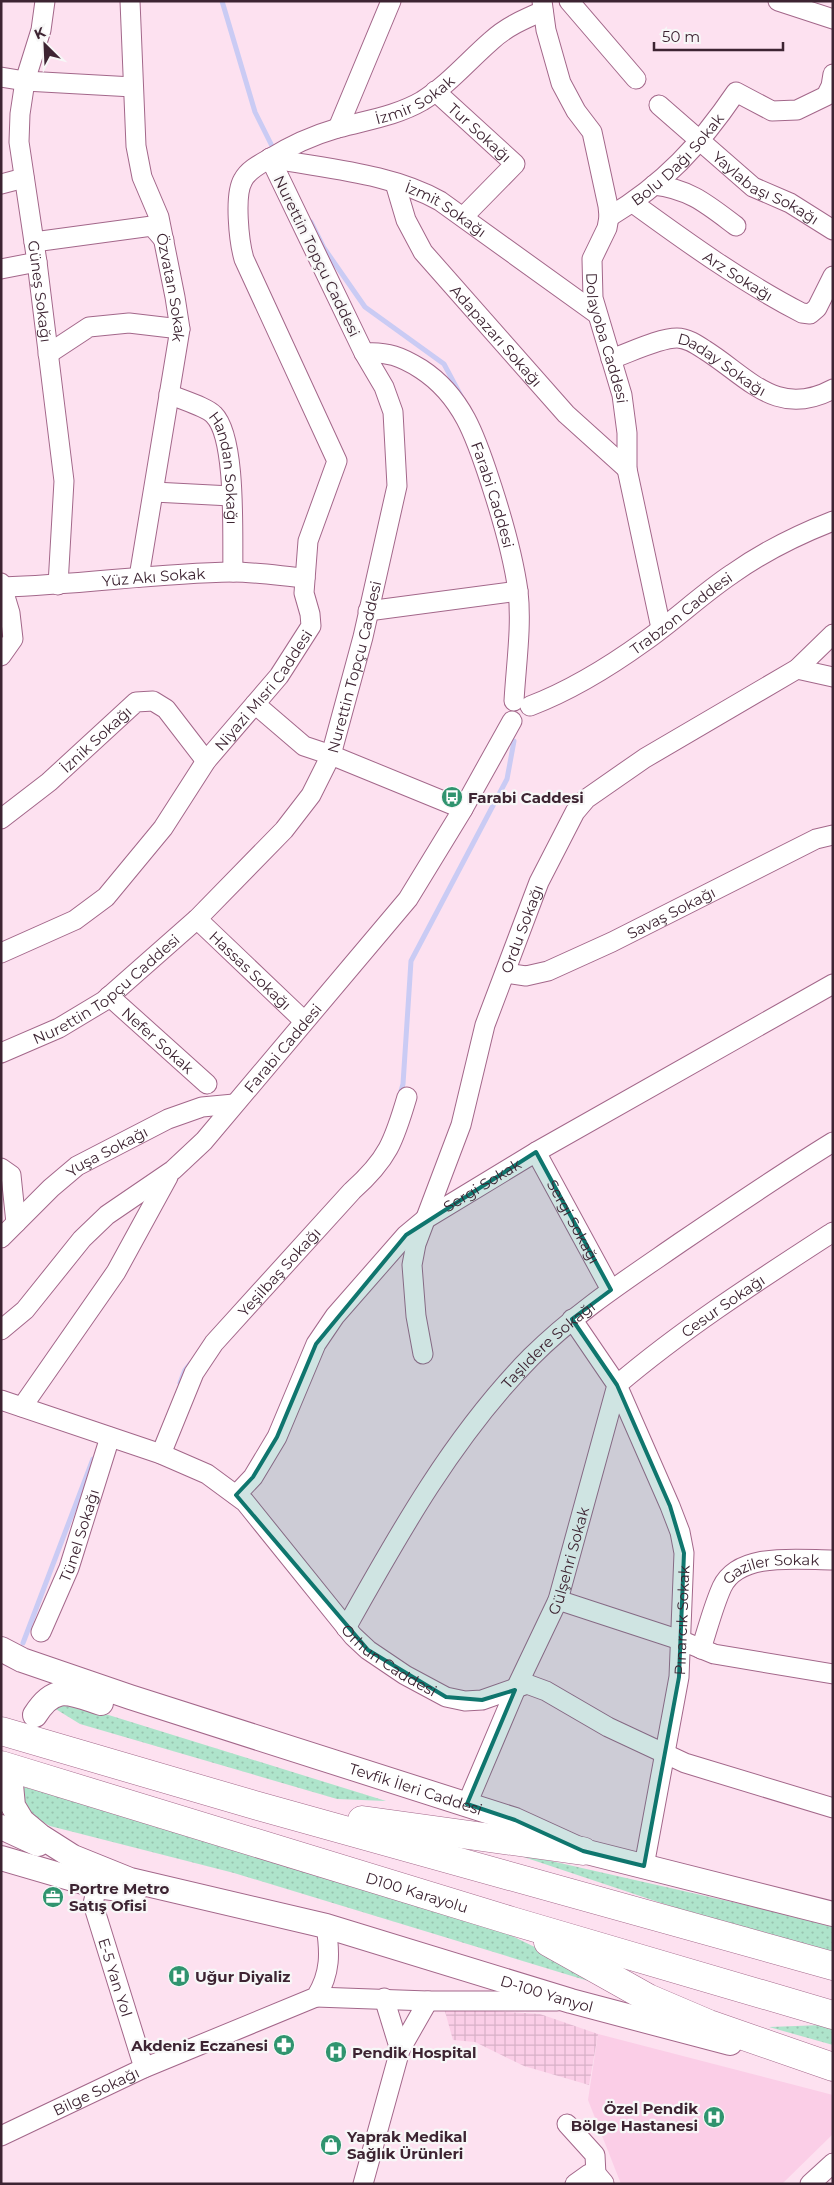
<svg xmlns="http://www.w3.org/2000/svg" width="834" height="2185" font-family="Montserrat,sans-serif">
<defs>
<pattern id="industrial-grid" width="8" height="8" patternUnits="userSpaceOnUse" patternTransform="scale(1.25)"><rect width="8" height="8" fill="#fbcee7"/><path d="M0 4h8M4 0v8" fill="none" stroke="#d8b1c7"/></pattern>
<pattern id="green-dots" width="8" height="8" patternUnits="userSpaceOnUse" patternTransform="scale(1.25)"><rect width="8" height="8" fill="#aee4cb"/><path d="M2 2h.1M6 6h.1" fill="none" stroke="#97c3af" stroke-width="1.8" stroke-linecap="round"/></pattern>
</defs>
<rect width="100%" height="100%" fill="#fde1f0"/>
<path fill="#fbcee7" d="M598,2034L833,2095V2134L782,2184H621L588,2100Z"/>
<path fill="url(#industrial-grid)" d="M444,2008L540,2014L598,2034L589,2085L524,2066L475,2042L453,2040Z"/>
<g fill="url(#green-dots)">
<path d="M57,1699L386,1801L337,1799L80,1724L54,1708Z"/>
<path d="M21,1786L326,1872L477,1919L631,1994L234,1873L50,1826L22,1811Z"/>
<path d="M503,1850L833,1925V1952L679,1909Z"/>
<path d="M822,2025L833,2028V2045L769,2027Z"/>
</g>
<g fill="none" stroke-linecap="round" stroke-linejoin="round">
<g stroke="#cacbf4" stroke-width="5">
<path d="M222,1L255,112L272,146"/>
<path d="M311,222L324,248L365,307L444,364L461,396"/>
<path d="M400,1095L403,1084L411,961L507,779L514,741"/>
<path d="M180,1383L185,1370L190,1364"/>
<path d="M23,1643L93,1459"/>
</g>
<g stroke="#a3678a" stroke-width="21">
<g id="minor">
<path id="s1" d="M45,1L41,30L25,81L20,114L19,142L37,262L64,481L58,585"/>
<path id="s2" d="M130,1L136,146L142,177L159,217L175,297L180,329L139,577"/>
<path id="s3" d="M542,1L546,30L561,83L576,111L592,132L608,206L609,217L607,228L592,259L593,298L622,395L627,433V469L661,628"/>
<path d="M569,1L636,79"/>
<path d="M778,1L833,19"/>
<path d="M1,77L25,81L133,87"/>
<path id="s4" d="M435,91L515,164L463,217"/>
<path id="s5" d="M659,105L753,187L790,203L833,230"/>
<path d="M338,128L391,1"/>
<path id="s6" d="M270,158C326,169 390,173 440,201L597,314"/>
<path id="s7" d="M395,183L406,220L423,252L566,414L627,469"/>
<path d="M1,184L24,178"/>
<path d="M654,185C690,189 708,205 736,226"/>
<path id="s8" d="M633,203C688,243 742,282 802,313L810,314L817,308L833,276"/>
<path id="s9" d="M609,217C664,184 700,145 736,92L772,111L797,110L826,96L831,86L833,74"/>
<path d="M34,242L152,226L164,240"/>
<path d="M1,269L37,262"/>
<path id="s10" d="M364,353C387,351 402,357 421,369C464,397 477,441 492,487C503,521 513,555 518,591C522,626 516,665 514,701"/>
<path d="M48,354L89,327L129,323L180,329"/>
<path id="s11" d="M611,359C629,353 659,338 677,338C687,338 696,344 705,350C748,377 777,419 833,389"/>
<path id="s12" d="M169,394C179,399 207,407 214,415C237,438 232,538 233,572"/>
<path d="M154,492L231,496"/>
<path d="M1,583L10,613L13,639L1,656"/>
<path id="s13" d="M3,587C80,585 156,573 232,572C256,572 281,576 305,578"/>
<path d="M368,611L518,591"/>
<path d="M797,669L833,677"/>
<path d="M255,704L304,746L331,755L463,809"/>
<path id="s14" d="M530,706C572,690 609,667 645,641C675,620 702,594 732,574C763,552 797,535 833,521"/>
<path id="s15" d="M1,819L49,782L136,702L153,701L166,709L206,761"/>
<path id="s16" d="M197,919L304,1021"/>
<path id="s17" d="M1,953L75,920L106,897L163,828L206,761L279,676L311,626L310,614L304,593L308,541L337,461L244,259C239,242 234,195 243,180C248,170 260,164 269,159C291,145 314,135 338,128C367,120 396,116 422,101C448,85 468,61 491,41C506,27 524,19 543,11"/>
<path id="s18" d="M505,973L526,976L548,971L612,942L816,839L833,835"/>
<path id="s19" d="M109,996L207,1084"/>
<path id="s20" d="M1,1053L59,1028L104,1001L197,919L284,830L311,795L331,755L363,637L397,486L393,412L384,387L364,353L270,158"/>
<path id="s21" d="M536,1152L611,1290"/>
<path d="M1,1168L11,1175L16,1223"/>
<path id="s22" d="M1,1238L51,1188L77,1166L168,1119L202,1107L234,1104"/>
<path id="s23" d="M1,1330L25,1310L82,1239L107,1215L173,1170L204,1141L408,899L463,809L512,721"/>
<path id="s24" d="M423,1354L416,1316L412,1265L416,1244L461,1125L485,1025L539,882L575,812L586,799L645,758L797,669L833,634"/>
<path id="s25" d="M1,1400L161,1454L207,1474L245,1502L353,1636L368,1650L405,1675L446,1697L465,1701L482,1700L527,1684L546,1691L608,1727L685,1763L833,1808"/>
<path d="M22,1407L116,1272L168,1177"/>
<path id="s26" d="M161,1454L194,1373L214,1343L352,1191C388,1159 394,1141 407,1097"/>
<path id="s27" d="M236,1495L253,1477L277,1437L316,1344L335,1316L406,1235L424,1220L536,1152L833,984"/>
<path d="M558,1600L680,1640L714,1654L833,1674"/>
<path id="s28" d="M346,1628C399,1533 454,1435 531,1357C576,1312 629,1278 681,1242C731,1208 781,1174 833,1142"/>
<path id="s29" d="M41,1632L69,1568L110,1437"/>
<path id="s30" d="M701,1649C708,1628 713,1607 722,1587C739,1551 800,1560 833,1560"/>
<path id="s31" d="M467,1804L517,1686L558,1600L617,1385L572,1319"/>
<path id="s32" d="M644,1866L679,1677L684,1553L680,1532L670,1506L617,1385C684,1328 759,1280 833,1232"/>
<path id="s33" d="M97,1886L93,1904L144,2068"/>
<path d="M316,1997L428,2001H557"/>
<path d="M384,1998L400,2050"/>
<path d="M567,2124L595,2155L596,2175"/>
<path id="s34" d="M1,2136L144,2068L316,1997C331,1973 330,1952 326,1926"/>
<path d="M363,2184L400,2050L428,2001"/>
<path d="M575,2184L589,2174L598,2176L604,2183"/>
<path d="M810,2184L833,2163"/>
</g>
</g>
<g stroke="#a3678a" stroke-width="26">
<g id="major">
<path id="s35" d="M1,1649L22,1660L130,1697L515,1820L583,1851L833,1914"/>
<path d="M35,1715C55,1683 70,1693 101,1703"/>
<path id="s36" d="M11,1785L13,1806L22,1821L40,1836L73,1857L130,1880L326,1926L571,2001L730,2043"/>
<path d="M1,1827L38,1844"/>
<path d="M1,1858L97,1886L135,1891"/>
</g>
</g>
<g stroke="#a3678a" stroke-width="29">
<g id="highway">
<path d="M1,1731L258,1806L833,1966"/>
<path id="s37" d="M1,1765L512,1921L833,2015"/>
<path d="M362,1820L583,1851"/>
<path d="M548,1942L648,1998L709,2024L833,2067"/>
</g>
</g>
<use href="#minor" stroke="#fff" stroke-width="19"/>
<use href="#major" stroke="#fff" stroke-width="24"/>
<use href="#highway" stroke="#fff" stroke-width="28"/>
</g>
<path fill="#0f766e" fill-opacity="0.2" stroke="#0f766e" stroke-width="4" stroke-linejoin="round" d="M536,1152L611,1290L572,1319L617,1385L670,1506L684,1553L679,1677L644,1866L583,1851L515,1820L467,1804L515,1690L482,1700L446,1697L368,1650L236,1495L253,1477L277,1437L316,1344L406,1235Z"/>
<defs>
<g id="bus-disc" transform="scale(1.125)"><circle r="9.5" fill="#30946f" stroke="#f7f7f7"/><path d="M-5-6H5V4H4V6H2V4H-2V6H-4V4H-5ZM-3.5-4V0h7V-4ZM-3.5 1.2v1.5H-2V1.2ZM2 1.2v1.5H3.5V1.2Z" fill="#fff"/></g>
<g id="office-disc" transform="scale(1.125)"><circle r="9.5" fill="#30946f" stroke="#f7f7f7"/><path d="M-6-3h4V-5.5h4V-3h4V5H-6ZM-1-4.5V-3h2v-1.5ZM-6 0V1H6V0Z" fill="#fff"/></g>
<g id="hospital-disc" transform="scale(1.125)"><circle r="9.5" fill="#30946f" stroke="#f7f7f7"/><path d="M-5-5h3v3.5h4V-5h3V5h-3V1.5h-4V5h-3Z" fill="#fff"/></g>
<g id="pharmacy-disc" transform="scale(1.125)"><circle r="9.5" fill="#30946f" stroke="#f7f7f7"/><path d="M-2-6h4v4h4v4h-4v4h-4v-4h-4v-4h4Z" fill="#fff"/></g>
<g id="shop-disc" transform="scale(1.125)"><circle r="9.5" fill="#30946f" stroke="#f7f7f7"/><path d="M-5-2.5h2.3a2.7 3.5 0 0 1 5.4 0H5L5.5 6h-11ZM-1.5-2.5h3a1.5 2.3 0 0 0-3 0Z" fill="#fff"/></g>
</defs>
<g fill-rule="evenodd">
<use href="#bus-disc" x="452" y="797"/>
<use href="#office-disc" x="53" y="1897"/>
<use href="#hospital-disc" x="179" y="1976"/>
<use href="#pharmacy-disc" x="284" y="2045"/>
<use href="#hospital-disc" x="336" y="2052"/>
<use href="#hospital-disc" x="714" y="2117"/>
<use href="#shop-disc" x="331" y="2145"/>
</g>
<g text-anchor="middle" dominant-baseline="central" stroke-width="4.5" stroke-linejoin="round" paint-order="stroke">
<g font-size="15" fill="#3d2432" stroke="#f7f7f7">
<text stroke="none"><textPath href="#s17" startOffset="1126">İzmir Sokak</textPath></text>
<text stroke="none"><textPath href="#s4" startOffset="61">Tur Sokağı</textPath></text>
<text stroke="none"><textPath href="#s9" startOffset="90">Bolu Dağı Sokak</textPath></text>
<text stroke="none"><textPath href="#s5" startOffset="136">Yaylabaşı Sokağı</textPath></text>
<text stroke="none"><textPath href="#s6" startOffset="185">İzmit Sokağı</textPath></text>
<text transform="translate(317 256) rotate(64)">Nurettin Topçu Caddesi</text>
<text stroke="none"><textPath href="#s8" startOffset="128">Arz Sokağı</textPath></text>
<text stroke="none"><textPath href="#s2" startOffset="292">Özvatan Sokak</textPath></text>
<text stroke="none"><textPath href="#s1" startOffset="295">Güneş Sokağı</textPath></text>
<text stroke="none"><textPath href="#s7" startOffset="186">Adapazarı Sokağı</textPath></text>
<text stroke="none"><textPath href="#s3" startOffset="356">Dolayoba Caddesi</textPath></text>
<text stroke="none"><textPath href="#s11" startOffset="122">Daday Sokağı</textPath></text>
<text stroke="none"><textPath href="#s12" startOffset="105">Handan Sokağı</textPath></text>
<text stroke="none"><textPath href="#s10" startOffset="209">Farabi Caddesi</textPath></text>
<text stroke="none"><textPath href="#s13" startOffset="151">Yüz Akı Sokak</textPath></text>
<text stroke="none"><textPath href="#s14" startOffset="178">Trabzon Caddesi</textPath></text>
<text stroke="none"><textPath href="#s20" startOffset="544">Nurettin Topçu Caddesi</textPath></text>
<text stroke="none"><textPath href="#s17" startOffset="380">Niyazi Mısri Caddesi</textPath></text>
<text stroke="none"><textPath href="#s15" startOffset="124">İznik Sokağı</textPath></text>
<text stroke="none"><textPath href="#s18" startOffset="180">Savaş Sokağı</textPath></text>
<text stroke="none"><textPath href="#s24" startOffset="444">Ordu Sokağı</textPath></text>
<text stroke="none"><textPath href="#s16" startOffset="74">Hassas Sokağı</textPath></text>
<text stroke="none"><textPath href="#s20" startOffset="124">Nurettin Topçu Caddesi</textPath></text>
<text stroke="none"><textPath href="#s19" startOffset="66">Nefer Sokak</textPath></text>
<text stroke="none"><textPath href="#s23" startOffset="401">Farabi Caddesi</textPath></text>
<text stroke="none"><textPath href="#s22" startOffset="138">Yuşa Sokağı</textPath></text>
<text stroke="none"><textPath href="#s27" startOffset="405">Sergi Sokak</textPath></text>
<text stroke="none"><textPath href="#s21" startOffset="79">Sergi Sokağı</textPath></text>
<text stroke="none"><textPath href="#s26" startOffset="220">Yeşilbaş Sokağı</textPath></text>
<text stroke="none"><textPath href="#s32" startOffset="630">Cesur Sokağı</textPath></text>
<text stroke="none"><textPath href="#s28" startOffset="350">Taşlıdere Sokağı</textPath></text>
<text stroke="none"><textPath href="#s29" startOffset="104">Tünel Sokağı</textPath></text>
<text stroke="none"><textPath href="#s31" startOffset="264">Gülşehri Sokak</textPath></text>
<text stroke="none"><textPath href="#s30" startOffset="122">Gaziler Sokak</textPath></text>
<text stroke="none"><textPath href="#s32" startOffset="249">Pınarcık Sokak</textPath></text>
<text stroke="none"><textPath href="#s25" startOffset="482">Orhun Caddesi</textPath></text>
<text stroke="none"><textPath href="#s35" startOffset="438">Tevfik İleri Caddesi</textPath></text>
<text stroke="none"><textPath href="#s37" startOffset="435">D100 Karayolu</textPath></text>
<text stroke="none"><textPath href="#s33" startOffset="95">E-5 Yan Yol</textPath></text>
<text stroke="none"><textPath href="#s36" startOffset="595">D-100 Yanyol</textPath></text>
<text stroke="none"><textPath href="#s34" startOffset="105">Bilge Sokağı</textPath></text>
</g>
<g font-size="15" font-weight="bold" fill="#3d2432" stroke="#f7f7f7" text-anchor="start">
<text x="468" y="797">Farabi̇ Caddesi̇</text>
<text x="69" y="1888">Portre Metro<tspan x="69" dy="17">Satış Ofisi</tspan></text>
<text x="195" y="1976">Uğur Diyaliz</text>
<text x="268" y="2045" text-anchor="end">Akdeniz Eczanesi</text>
<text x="352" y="2052">Pendik Hospital</text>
<text x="698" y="2108" text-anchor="end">Özel Pendik<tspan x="698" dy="17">Bölge Hastanesi</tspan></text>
<text x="347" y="2136">Yaprak Medikal<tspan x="347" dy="17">Sağlık Ürünleri</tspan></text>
</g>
</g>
<rect width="834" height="2185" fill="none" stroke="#3d2432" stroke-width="5"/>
<g transform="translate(45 45) rotate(336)" stroke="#f7f7f7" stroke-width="4" paint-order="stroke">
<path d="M0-4L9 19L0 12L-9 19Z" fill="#3d2432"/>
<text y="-8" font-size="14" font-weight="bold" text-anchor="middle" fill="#3d2432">K</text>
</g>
<path d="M654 42v8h129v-8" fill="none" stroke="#3d2432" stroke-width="2.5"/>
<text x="662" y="42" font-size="15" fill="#3d2432" stroke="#f7f7f7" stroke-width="4" paint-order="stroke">50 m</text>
</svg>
